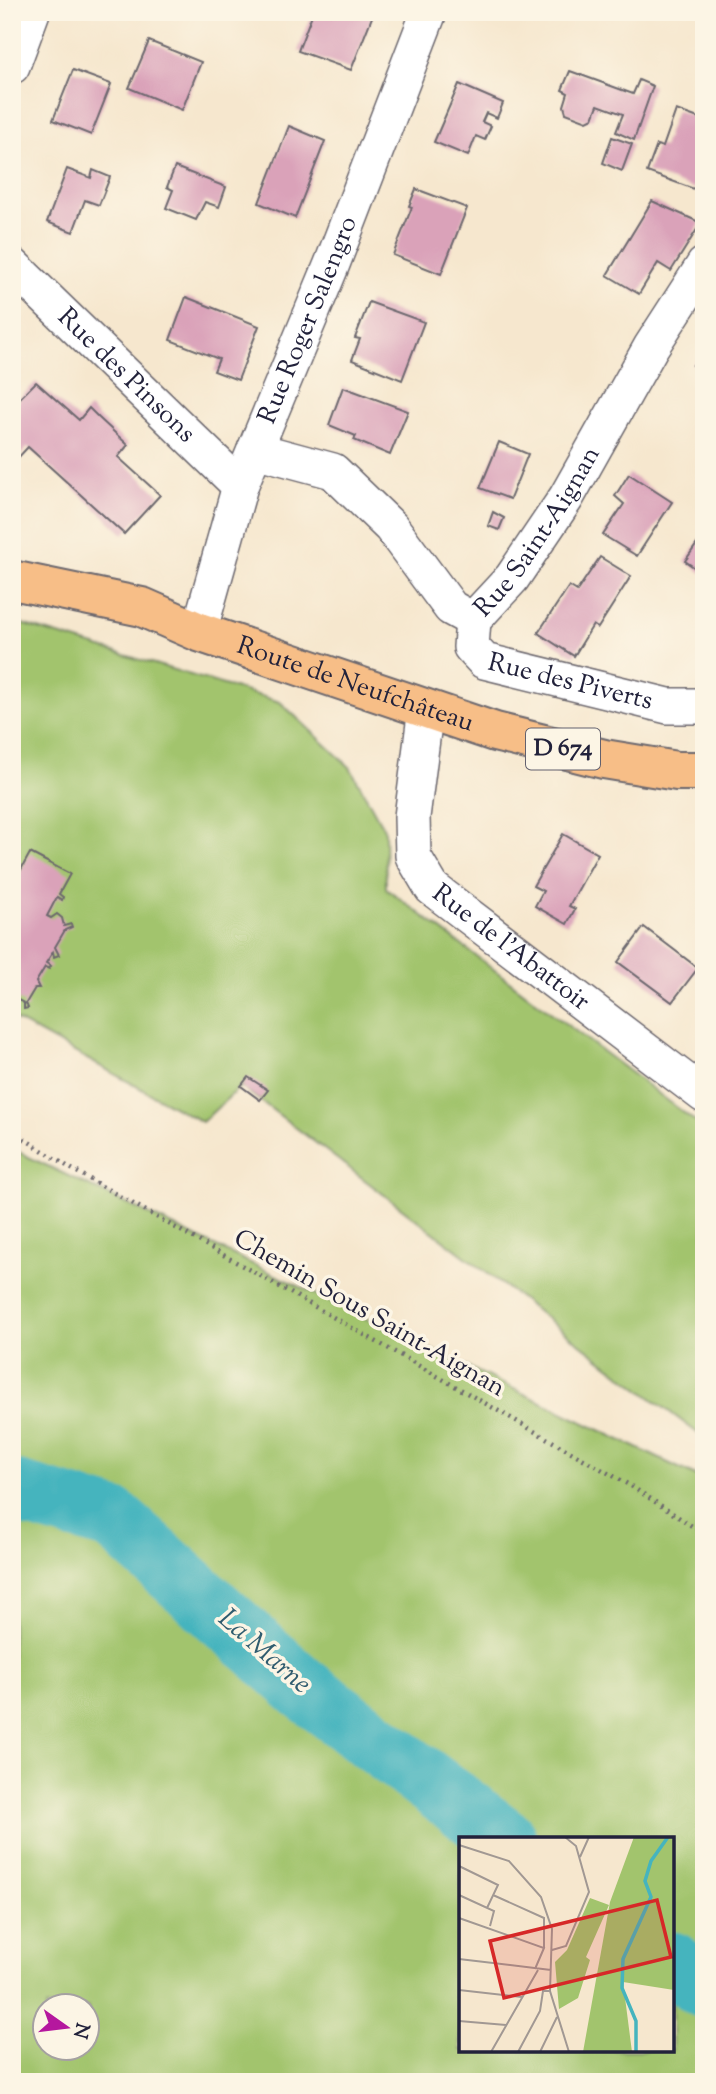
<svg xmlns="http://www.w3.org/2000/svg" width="716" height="2094" font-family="'Sorts Mill Goudy',serif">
<rect width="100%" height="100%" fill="#fcf5e5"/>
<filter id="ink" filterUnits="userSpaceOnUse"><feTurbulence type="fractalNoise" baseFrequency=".0143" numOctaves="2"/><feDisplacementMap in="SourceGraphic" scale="14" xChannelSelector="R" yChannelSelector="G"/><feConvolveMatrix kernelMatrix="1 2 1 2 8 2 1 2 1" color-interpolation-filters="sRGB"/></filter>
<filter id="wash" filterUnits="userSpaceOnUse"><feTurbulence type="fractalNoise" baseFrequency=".00686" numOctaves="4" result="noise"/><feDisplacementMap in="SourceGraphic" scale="28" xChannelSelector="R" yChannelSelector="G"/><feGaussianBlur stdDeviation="1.57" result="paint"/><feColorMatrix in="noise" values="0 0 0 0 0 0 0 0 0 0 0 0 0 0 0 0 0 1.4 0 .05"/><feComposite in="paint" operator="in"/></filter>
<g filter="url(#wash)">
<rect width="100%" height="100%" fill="#f6e7ce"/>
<g fill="#a2c46d" stroke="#627354" stroke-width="2" fill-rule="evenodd">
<path d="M12,621L280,702L350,767L385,831L386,888L704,1128V1438L241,1086L202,1122L12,1018Z"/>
<path d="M12,1149L704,1480V2082H12ZM461,1839H672V2050H461ZM46,2007H88V2048H46Z"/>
</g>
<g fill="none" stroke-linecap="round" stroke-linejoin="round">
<g stroke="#45b4be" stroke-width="63">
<path d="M12,1491L114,1520L303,1688L505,1839"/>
<path d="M672,1963L704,1987"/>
</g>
</g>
<g id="blocks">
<g fill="#daa2b9">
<path d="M313,12H325L330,14L331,12H374L351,70L298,51Z"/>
<path d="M149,41L201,62L182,110L129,88Z"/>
<path d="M73,70L111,84L91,135L53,120Z"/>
<path d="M570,71L633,94L639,80L653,86L634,140L616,132L623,114L598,105L593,118L587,121L566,113L564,106L568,93L562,90Z"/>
<path d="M459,84L503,103L497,118L486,113L482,122L491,126L485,140L476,136L468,156L434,142Z"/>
<path d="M676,110L704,120V163L694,189L647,172L657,145L663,147Z"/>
<path d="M289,126L325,141L295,218L259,203Z"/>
<path d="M612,137L632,144L622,171L603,163Z"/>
<path d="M175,167L226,187L219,207L205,202L196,220L166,208L173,190L167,187Z"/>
<path d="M67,169L91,178L93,170L110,177L99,205L85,200L73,232L47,222Z"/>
<path d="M416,189L467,208L441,274L393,255L412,207L409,206Z"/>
<path d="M652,201L701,223L671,271L658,263L639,294L607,275Z"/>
<path d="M186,297L259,326L238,380L214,371L219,359L170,340Z"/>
<path d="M369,302L424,322L402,380L352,360L360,339L355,338Z"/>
<path d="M701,354L704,356V372L693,365Z"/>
<path d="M36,382L79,420L89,408L99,418L128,445L118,457L160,495L124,534L28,447L16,460L12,457V406Z"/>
<path d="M343,387L408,411L390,455L354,440L356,436L329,425Z"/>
<path d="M499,442L528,454L510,499L480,488Z"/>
<path d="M629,474L672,502L637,556L603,535L624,504L615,496Z"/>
<path d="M493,512L504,518L499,530L488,526Z"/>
<path d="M704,534V574L685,561Z"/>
<path d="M600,557L631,576L598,628L593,625L574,656L538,633L569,586L577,591Z"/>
<path d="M563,834L598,854L569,906L575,909L567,924L535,906L543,891L533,886Z"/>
<path d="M30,853L70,874L59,894L63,897L62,900L57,897L47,916L51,918L57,914L62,918L64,926L71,924L72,927L65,930L55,947L59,955L54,957L53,952L46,963L51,966L49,969L45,967L36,982L39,988H35L26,1003L28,1008L24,1009V1003L12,997V887L17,878L12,875L14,873L18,875Z"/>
<path d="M644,927L698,968L672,1002L618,962Z"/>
<path d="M248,1077L268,1090L260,1100L241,1086Z"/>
</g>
</g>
</g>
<g filter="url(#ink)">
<use href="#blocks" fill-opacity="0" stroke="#6c676e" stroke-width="2"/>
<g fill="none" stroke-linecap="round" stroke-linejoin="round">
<g stroke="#6c676e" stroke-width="38">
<g id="minor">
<path d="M12,66L32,12"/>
<path id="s1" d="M12,265L240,486"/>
<path id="s2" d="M255,450L333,471L391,527L451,608L473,620L512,578L566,498L651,347L704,265"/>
<path id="s3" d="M473,620L471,647L484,661L668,706H704"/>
<path id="s4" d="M199,632L240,486L332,264L429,12"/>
<path id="s5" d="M426,708L412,817L413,856L432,888L704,1095"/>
</g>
</g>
<g stroke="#6c676e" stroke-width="42">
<g id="major">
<path id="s6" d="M12,580L142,607L199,632L495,732L604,759L677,771H704"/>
</g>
</g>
<path stroke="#6c676e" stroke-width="4.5" stroke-dasharray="2 5" stroke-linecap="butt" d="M12,1131L70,1168L631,1486L704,1534"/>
<use href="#minor" stroke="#fff" stroke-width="35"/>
<use href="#major" stroke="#f7be87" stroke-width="38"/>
</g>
</g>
<g text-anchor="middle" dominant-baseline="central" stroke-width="7" stroke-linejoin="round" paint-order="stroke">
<rect fill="#fcf5e5" stroke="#63616e" stroke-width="2" x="526" y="728.5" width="74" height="41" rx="5"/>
<g font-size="24" font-weight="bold" fill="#22223b">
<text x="563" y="749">D 674</text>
</g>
<g font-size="26" fill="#22223b" stroke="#fcf5e5">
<text stroke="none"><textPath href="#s4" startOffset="331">Rue Roger Salengro</textPath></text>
<text stroke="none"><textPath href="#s1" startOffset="159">Rue des Pinsons</textPath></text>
<text stroke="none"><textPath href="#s2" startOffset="397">Rue Saint-Aignan</textPath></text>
<text stroke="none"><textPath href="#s3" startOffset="135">Rue des Piverts</textPath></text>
<text stroke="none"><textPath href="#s6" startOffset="360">Route de Neufchâteau</textPath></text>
<text stroke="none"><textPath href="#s5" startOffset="285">Rue de l'Abattoir</textPath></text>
<text transform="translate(369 1314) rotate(30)">Chemin Sous Saint-Aignan</text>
</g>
<g font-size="28" font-style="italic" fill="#305c6f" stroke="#fcf5e5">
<text transform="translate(264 1652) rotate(41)">La Marne</text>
</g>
</g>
<g transform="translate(459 1837)">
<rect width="215" height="215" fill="#f6e7ce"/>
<path d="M175,0H215V153L164,145L173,215H124L151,65ZM131,61L150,68L127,120L131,123L119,161L100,172L96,125L108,113Z" fill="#a2c46d"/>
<path fill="none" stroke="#45b4be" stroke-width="3.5" d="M177,215V184L163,151L164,122L192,60L186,44L192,24L209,0"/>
<path fill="none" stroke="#a19893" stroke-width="2" d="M0,8L50,24L82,60L93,92L91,154L110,215M121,20L130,0M0,29L39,48L28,71M0,58L35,74L31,89M34,58L85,81V111M0,81L85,111L76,132M93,113L107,109L130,55L117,9L106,0M0,122L92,133M0,153L63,160M0,184L47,188M32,215L79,133M59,215L81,174L84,154H91M81,215L98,180"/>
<path fill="#d62828" fill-opacity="0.15" stroke="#d62828" stroke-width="3.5" d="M198,63L212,120L45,161L31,104Z"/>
<rect width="215" height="215" fill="none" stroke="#22223b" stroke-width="3.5"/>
</g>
<rect width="716" height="2094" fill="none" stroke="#fcf5e5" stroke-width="42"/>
<g transform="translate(66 2027) rotate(104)"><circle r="33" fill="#fcf5e5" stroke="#a5a1a1" stroke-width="2"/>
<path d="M0-5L12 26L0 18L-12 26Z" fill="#b5179e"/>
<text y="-10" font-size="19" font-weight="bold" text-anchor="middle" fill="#22223b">N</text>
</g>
</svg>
